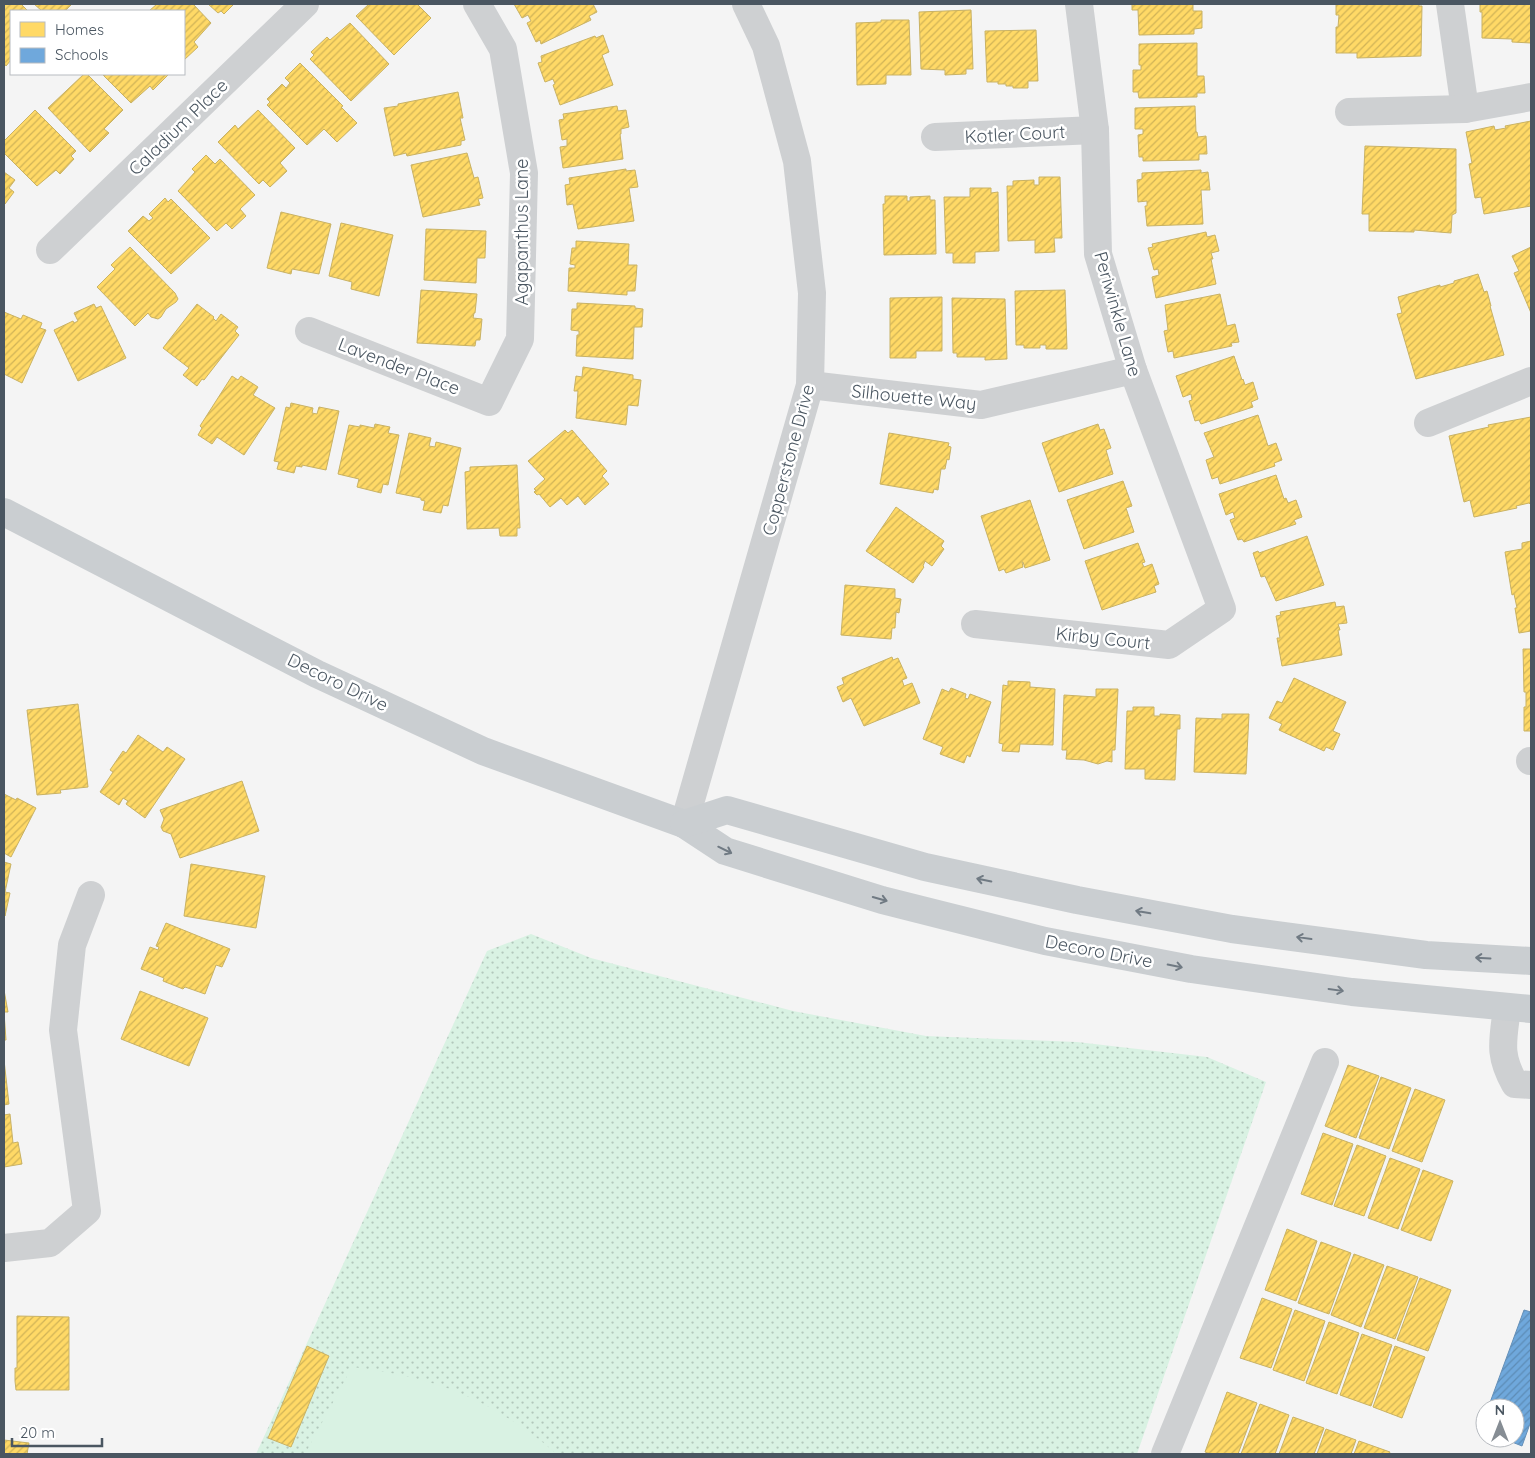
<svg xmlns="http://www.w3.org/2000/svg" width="1535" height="1458" font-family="Quicksand,sans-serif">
<defs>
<pattern id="grass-dots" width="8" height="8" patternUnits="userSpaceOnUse" patternTransform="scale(1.25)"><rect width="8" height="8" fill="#d9f2e3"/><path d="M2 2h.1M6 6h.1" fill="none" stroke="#b2c7bb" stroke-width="1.8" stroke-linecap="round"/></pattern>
<pattern id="homes-hatch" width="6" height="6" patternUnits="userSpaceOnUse" patternTransform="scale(1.25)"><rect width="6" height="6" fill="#ffd966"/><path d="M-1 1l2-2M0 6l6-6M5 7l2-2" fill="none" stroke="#d0b357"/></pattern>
<pattern id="schools-hatch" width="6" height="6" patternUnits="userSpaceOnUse" patternTransform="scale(1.25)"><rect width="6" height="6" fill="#6fa8dc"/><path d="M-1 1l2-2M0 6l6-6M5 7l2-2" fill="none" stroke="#5d8cb6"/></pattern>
</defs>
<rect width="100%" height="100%" fill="#f4f4f4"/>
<path fill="url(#grass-dots)" d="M531,934L591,958L793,1011L926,1036L1077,1042L1207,1057L1266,1082L1137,1454H256L487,951Z"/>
<path fill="#d9f2e3" d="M352,1367C414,1375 461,1387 514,1422C528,1431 544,1442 556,1454H305Z"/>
<g fill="url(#homes-hatch)" stroke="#c9b264">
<path d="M4,4H21L28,11H11V60L6,66L4,63Z"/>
<path d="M34,4H72L65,11H42Z"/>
<path d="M157,4H193L211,23L194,42L198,47L184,60V11H149Z"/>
<path d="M208,4H234L224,14L221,11L218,13Z"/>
<path d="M369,4H417L431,18L394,55L356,16Z"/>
<path d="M514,4H593L597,12L589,16L591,20L541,44L540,40L536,42L527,23L531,21L528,15L522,18Z"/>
<path d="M1132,4H1191L1193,5V11H1202V28L1194,29V34L1139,35L1138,10H1132Z"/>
<path d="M1336,4H1419V6H1422L1421,56L1357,58V53H1336V27H1338L1339,15H1336Z"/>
<path d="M1480,4H1531V43L1512,42V39L1482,38V12H1480Z"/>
<path d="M971,10L973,69H966V74L945,75V70L921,69L919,12Z"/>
<path d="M881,20H909L911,75H886V84L857,85L856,23L881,22Z"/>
<path d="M350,23L389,64L351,101L310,59L314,55L311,52L327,37L330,40Z"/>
<path d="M1036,30L1038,81H1028V88H1013V86H1006V84H998V82H987L985,31Z"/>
<path d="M603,35L609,52L602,55L613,85L560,105L553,85L555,84L553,79L545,82L538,63L542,62L541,56L595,36L596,38Z"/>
<path d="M1197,43V76H1204L1205,93H1197V97L1139,98L1138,92H1133V70H1141V65H1139V44Z"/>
<path d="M300,63L343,106L341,107L357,123L337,142L324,129L307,145L267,105L270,102L267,99L282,84L286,88L290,83L285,78Z"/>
<path d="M84,74H87L123,110L104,129L109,133L90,152L48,108Z"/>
<path d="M102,74H167L168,75L153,90L150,86L131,103Z"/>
<path d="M458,92L463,118H460L465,140L461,141V145L407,156L406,153L394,156L384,108L398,106V104Z"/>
<path d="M617,106L618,111L626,110L629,127L621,129V134H620L623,159L563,168L560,147L567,146V139L562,140L559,120L564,119L563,114Z"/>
<path d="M1195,106L1196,132H1197L1198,137L1206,136L1207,154H1199V160L1143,161V157H1139L1138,135L1143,134V129H1135V108Z"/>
<path d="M35,110L76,151L71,156L74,159L60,174L56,170L37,186L4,153V141Z"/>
<path d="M258,110L295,148L280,163L287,171L270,187L263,180L259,184L218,142L235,125L238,129Z"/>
<path d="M1531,121V206L1484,214L1481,197L1475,198L1469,164L1472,163L1466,132L1494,126L1495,130L1506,128L1505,126Z"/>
<path d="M1365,146L1456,149V213L1452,215L1451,233L1414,230V232L1369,231V214H1362Z"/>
<path d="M467,153L474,178L478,177L483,198L478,199L480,205L423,217L411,165Z"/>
<path d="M206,155L215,164L220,159L255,195L240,209L246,216L232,229L226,223L217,231L178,191L195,172L192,169Z"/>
<path d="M626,169V171L635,170L638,187L629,188L634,221L578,229L573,204L567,205L565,185L570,184L569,178Z"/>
<path d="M1201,170V173L1208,172L1210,190H1201L1203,224L1147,226L1145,206H1147V201L1138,202L1137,180L1142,179V173Z"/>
<path d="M4,172L15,180L9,188L14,192L5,204L4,203Z"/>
<path d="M1039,177H1060L1062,238H1054L1055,252L1035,253V240L1008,241L1007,186H1013V181L1034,180V185H1039Z"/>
<path d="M970,188H991V193L998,192L999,251L975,252V263H953V253H946L944,197H970Z"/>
<path d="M885,196H907V201H910V197L930,196V200H935L936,254L884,255L883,204H885Z"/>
<path d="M165,198L168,202L171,199L210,238L171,274L128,231L143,216L149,221L153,218L149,214Z"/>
<path d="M281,212L331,224L319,274L292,269L291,274L267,268Z"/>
<path d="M341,223L393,235L379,296L351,289L352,282L329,276Z"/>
<path d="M426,229L486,231L485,258H477L476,283L424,280Z"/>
<path d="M1206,232L1207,237L1215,235L1219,251L1211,253L1213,259H1211L1216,284L1156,298L1152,277L1159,275L1158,269L1154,270L1148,248L1153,247L1152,244Z"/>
<path d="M576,241L629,244L628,265H637L635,291H627V295L568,291L569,268H575V265L570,264L572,248H576Z"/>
<path d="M130,247L175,293L178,299L176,302L166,309L161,317L158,319L151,317L148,313L135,326L97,287L115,269L111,265Z"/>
<path d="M1531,247V313L1514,273L1519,271L1512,256Z"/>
<path d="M1478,274L1484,292L1487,291L1491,306H1490L1504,355L1416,379L1397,314L1402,313L1398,297L1440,285V287L1454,283V281Z"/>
<path d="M421,290L477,294L475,313H474L473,318L482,319L480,340H476L475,346L417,343Z"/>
<path d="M1065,290L1067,349H1046V345H1040V348H1024V345H1016L1015,291Z"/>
<path d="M1220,294L1227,326L1235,324L1239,342L1231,343L1232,346L1174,358L1173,351L1168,352L1164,331L1168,330L1165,305Z"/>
<path d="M942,297V351H916V358H890V298Z"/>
<path d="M952,298L1005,299L1007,359L985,360V357H957V353H953Z"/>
<path d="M577,303L635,306V308L643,309L642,327H634L633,359L576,356L577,335H579V331L571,330L572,309H577Z"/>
<path d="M94,304L96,308L101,306L126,358L78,381L54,330L73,321L74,323L78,321L74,313Z"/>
<path d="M197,304L214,317L213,318L216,321L221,314L238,327L235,331L239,335L204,380L202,379L197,386L183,375L189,368L163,348Z"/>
<path d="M4,312L21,319L23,315L42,323L40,328L46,330L22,383L4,374Z"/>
<path d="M1234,356L1242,380L1243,379L1245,385L1253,382L1258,399L1251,402L1253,407L1201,424L1199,420L1195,421L1189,401L1192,400L1191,394L1183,397L1176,376Z"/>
<path d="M583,367L633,375V379L641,380L638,406L628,405L626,425L576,418L578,391H574L576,376L582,377Z"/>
<path d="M232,376L238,380L241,376L258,387L253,395L275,408L244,455L217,437L212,444L198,435L202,428L200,426Z"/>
<path d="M291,403L313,408L312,413L317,414L319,407L339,411L326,470L302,465V467L296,466L294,473L277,469L279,462L274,461L286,407L290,408Z"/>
<path d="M1258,415L1268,446L1276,443L1282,460L1274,463L1275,466L1220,484L1218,477L1212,479L1206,460L1214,457L1204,433Z"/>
<path d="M1531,417V505L1529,503L1516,506L1517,508L1474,517L1470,500L1464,502L1449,436L1489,427L1488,425Z"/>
<path d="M375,424L390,427L388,433L399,435L388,485L383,484L381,493L357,487L359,479L338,474L349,425L360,427V425L374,428Z"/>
<path d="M1098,424L1100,430L1104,429L1111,448L1106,450L1113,474L1059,492L1042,443Z"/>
<path d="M565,430L568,433L572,430L607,471L602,476L609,484L585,505L578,496L567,505L561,498L550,507L539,494L537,495L534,492L536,490L534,489L545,479L528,461Z"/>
<path d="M409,433L431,438L429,446L435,447L436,442L461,448L448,506L443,505L441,513L423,510L425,501L421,500V498L396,493Z"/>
<path d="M889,433L949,443L948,446L951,447L949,460L947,459L945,469H941L938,490L934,489L933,493L880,484Z"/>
<path d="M517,465L520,528H517V536H500L499,528L467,529L465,472L470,471V467Z"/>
<path d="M1276,475L1284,499L1286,498L1288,503L1296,500L1302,517L1294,520L1296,524L1244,542L1242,539L1238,540L1230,520L1235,518L1233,512L1226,515L1219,494Z"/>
<path d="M1123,481L1132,506L1126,508L1134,532L1084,549L1067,500Z"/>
<path d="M1030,500L1050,560L1025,568L1023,562H1022L1023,567L1006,573L1004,569L999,571L981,516Z"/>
<path d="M896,507L944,541L941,546L944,549L932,566L925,561L923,566L924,567L913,583L866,551Z"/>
<path d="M1307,536L1324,585L1276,601L1265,576L1261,577L1253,553L1258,551L1259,553Z"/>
<path d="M1531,541V631L1519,633L1515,608H1517L1514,594L1512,595L1505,552L1522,549V543Z"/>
<path d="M1138,543L1145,562L1142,563L1144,567L1152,564L1159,584L1154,586L1156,592L1102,610L1085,561Z"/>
<path d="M845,585L895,589V598L901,599L899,613L896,612L895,628H892L891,639L841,635Z"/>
<path d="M1335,602L1336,607L1344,606L1347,623L1338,624L1340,630H1338L1342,655L1282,666L1277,638H1280L1276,616L1281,615L1280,612Z"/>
<path d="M1523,649H1531V731H1524V707H1526V692H1524Z"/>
<path d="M892,657L893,660L898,658L907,678L902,680L904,686L912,683L920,703L864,726L851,698L843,702L837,687L844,684L842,678Z"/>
<path d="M1294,678L1346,702L1333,731L1340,734L1333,750L1326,747L1324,751L1279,730L1282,724L1269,718L1277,701L1282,703Z"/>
<path d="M1008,681L1030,682V687L1055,689L1053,745L1020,744L1019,752L1002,751L1003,744L999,743L1003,685L1008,686Z"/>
<path d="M951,688L966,694L965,698L968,699L970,694L991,702L970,757L967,755L964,763L940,754L943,747L923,739L942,689L949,692Z"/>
<path d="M1096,689H1118L1115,750H1112V762L1107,761L1098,764L1084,760L1066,759L1067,750H1062L1064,695L1096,697Z"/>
<path d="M78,704L88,787L60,790L61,793L37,795L27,710Z"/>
<path d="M1133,707H1154V716H1160V714L1180,715V729H1177L1175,780L1145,779V769H1125L1127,711H1133Z"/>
<path d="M1222,714H1249L1246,774L1194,772L1196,718L1222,719Z"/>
<path d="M138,735L163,752L167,747L185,759L145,818L126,804L128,801L123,798L119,805L100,792L113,772L110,770L123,751L126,753Z"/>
<path d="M242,781L259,831L180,858L171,834L163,831L161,827L164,819L160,810Z"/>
<path d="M4,794L16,800L17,798L36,808L11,857L4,853Z"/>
<path d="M4,862L11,864L5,892L10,893L5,916Z"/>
<path d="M191,864L265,876L256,928L184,916Z"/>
<path d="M166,923L230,949L222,967L216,965L205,994L185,987L183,989L163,981L164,978L141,969L150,947L158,950L159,947L156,946Z"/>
<path d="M4,990L8,1012H4L6,1040H4Z"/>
<path d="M140,991L208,1018L189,1066L121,1039Z"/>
<path d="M4,1060L9,1104L4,1105Z"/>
<path d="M1348,1065L1379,1076L1356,1138L1325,1126Z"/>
<path d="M1381,1077L1411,1088L1389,1149L1359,1138Z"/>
<path d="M1415,1089L1445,1100L1422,1162L1392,1151Z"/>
<path d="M10,1114L13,1143L18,1142L22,1164L4,1167V1115Z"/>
<path d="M1323,1133L1353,1144L1332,1205L1301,1194Z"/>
<path d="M1357,1145L1386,1156L1364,1216L1334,1206Z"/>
<path d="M1390,1158L1420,1169L1398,1229L1368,1218Z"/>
<path d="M1423,1170L1453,1181L1431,1241L1401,1230Z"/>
<path d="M1287,1229L1317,1241L1296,1301L1265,1290Z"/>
<path d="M1321,1242L1351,1253L1329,1314L1298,1303Z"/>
<path d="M1354,1254L1384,1265L1361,1327L1331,1315Z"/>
<path d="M1387,1266L1418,1277L1395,1339L1364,1328Z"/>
<path d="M1420,1278L1451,1290L1428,1351L1397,1340Z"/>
<path d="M1262,1298L1292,1309L1271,1368L1240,1358Z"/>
<path d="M1295,1310L1325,1321L1304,1381L1273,1370Z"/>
<path d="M17,1316L69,1317V1390H16L15,1381V1368H17Z"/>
<path d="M1329,1322L1359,1333L1337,1394L1306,1383Z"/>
<path d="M1362,1334L1392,1345L1371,1406L1340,1395Z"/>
<path d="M307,1346L329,1356L291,1447L268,1438Z"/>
<path d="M1395,1346L1425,1357L1402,1418L1373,1407Z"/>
<path d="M1227,1392L1257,1403L1238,1454H1211L1205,1452Z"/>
<path d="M1260,1404L1289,1415L1275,1454H1241Z"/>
<path d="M1293,1417L1324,1428L1314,1454H1279Z"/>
<path d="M1326,1429L1356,1440L1351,1454H1317Z"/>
<path d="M4,1440L29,1443L27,1454H4Z"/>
<path d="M1359,1441L1390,1452L1389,1454H1354Z"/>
</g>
<g fill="url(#schools-hatch)" stroke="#648fb7">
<path d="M1524,1310L1531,1312V1421L1522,1446L1502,1438H1515V1408H1488Z"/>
<path d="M1485,1417V1432L1480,1430Z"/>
</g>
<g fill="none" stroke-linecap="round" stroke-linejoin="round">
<g stroke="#ced0d2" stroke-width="28">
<path d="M1450,4L1465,109"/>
<path d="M1349,112L1465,109L1531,97"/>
<path d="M935,137L1095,130"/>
<path d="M50,250L305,4"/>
<path d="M309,331L489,402L520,339L524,173L503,49L477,4"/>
<path d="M810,385L981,405L1133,370"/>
<path d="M1428,423L1531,381"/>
<path d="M975,624L1169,645L1222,609L1133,370L1098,254L1095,130L1079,4"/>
<path d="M1530,761H1531"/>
<path d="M684,824L810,385L812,293L797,161L766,46L746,4"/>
<path d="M1507,1008C1503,1041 1498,1054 1515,1084L1531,1085"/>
<path d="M4,1248L50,1243L87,1211L63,1030L72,945L91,895"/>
<path d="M1165,1454L1325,1062"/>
</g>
<g stroke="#caced1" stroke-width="28">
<path d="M4,512L317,674L483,751L684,824L725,851L882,900L1045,941L1191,969L1352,992L1531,1009"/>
<path d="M684,824L727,810L925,867L1077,900L1232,929L1426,955L1531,961"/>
</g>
</g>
<defs><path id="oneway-shaft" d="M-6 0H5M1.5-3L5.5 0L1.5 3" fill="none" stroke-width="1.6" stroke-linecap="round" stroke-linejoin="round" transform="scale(1.25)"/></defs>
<g stroke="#707a83">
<use href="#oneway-shaft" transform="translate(725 850) rotate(26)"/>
<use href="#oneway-shaft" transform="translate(984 880) rotate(-168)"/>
<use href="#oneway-shaft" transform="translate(880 899) rotate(16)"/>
<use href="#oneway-shaft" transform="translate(1143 912) rotate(-170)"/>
<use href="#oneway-shaft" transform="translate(1304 938) rotate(-172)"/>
<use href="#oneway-shaft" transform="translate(1483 958) rotate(-177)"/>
<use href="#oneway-shaft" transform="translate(1175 966) rotate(11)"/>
<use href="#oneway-shaft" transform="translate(1336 990) rotate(8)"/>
</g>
<g text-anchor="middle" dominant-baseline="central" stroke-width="5" stroke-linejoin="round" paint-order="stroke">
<g font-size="18" fill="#4a5661" stroke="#fff">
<text transform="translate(178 127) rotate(-44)">Caladium Place</text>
<text transform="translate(1015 134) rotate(-3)">Kotler Court</text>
<text transform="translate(521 232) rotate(-90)">Agapanthus Lane</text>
<text transform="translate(1118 314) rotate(74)">Periwinkle Lane</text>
<text transform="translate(399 366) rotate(21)">Lavender Place</text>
<text transform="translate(914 397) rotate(6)">Silhouette Way</text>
<text transform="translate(788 460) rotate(-75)">Copperstone Drive</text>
<text transform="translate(1103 638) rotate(6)">Kirby Court</text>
<text transform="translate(338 682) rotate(26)">Decoro Drive</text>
<text transform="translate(1099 951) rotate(11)">Decoro Drive</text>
</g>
</g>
<rect width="1535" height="1458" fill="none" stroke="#4a5661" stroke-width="10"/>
<rect x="10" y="10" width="175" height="65" fill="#ffffff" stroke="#b7bbc0"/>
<rect x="20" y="22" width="25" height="15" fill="#ffd966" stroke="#b7bbc0"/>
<text x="55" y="35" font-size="15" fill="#4a5661">Homes</text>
<rect x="20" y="48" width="25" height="15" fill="#6fa8dc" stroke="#b7bbc0"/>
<text x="55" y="60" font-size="15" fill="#4a5661">Schools</text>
<g transform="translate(1500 1423)"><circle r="24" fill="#ffffff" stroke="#b7bbc0"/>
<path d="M0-4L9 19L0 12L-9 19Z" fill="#868d94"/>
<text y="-8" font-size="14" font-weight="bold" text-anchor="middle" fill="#4a5661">N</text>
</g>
<path d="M12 1438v8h90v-8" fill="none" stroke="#4a5661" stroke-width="2.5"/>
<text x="20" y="1438" font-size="15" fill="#4a5661" stroke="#ffffff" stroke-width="4" paint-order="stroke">20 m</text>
</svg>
